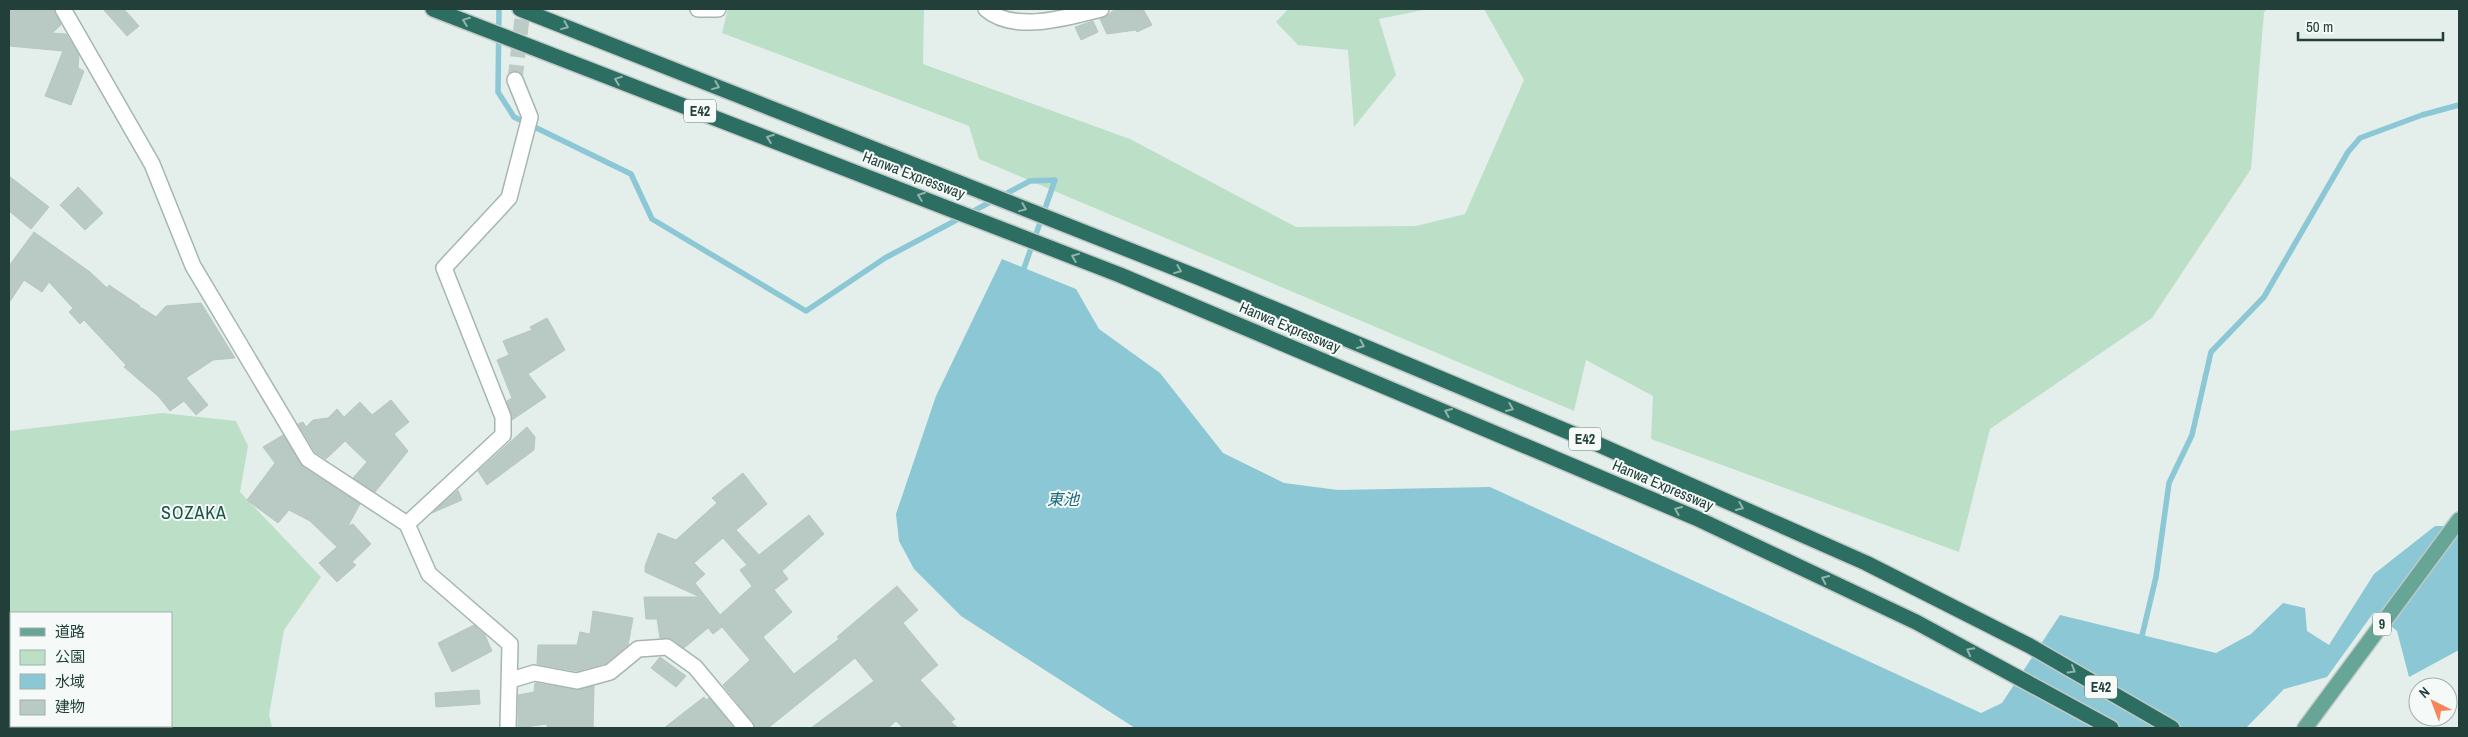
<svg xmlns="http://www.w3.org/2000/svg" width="2468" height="737" font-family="'Archivo Narrow','Noto Sans JP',sans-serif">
<rect width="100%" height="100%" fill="#e4eeea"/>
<g fill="#bce0c7">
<path d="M728,9H924L923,64L1130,139L1296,227L1416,226L1465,214L1524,80L1484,9H2268L2264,12L2251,169L2152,318L1990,429L1959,552L1651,439L1653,396L1586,360L1574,411L979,159L969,126L722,33Z"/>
<path d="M1288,9H1428L1379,19L1396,75L1354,127L1348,50L1298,45L1276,22Z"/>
<path d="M162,413L236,421L248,446L240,492L321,577L284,630L269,715L272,728H171L166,726H171V613H11V631H9V431Z"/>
</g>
<path fill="#8bc7d4" d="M1002,259L1076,289L1099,329L1160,373L1223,453L1284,483L1338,490L1490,487L1981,713L2002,703L2060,615L2216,653L2251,634L2283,603L2305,608L2307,631L2329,645L2374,574L2435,526H2459V650L2409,677L2397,631L2374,612L2327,677L2284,689L2246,728H1135L961,616L914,569L899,541L896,514L936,396Z"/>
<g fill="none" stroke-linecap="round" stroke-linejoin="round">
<g stroke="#8bc7d4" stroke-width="5.5">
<path d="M499,9L498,92L514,117L631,174L652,219L806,311L885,258L1030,181L1055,180L1022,274"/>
<path d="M2141,640L2156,577L2169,483L2192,435L2211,352L2264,297L2348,152L2360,138L2422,115L2459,105"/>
</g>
</g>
<g fill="#b9c9c3" stroke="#b6c8c1" fill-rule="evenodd">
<path d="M9,9H54L61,25L52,33L66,34L79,55L78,68L84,71L71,105L45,96L63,51L9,46Z"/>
<path d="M103,9H124L139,26L127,36Z"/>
<path d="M1115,9H1143L1152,25L1137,32L1136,30L1107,34L1100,19L1107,16Z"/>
<path d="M1093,21L1098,32L1081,40L1075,27Z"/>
<path d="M9,176L49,207L31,229L9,211Z"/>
<path d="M78,187L103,213L85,230L60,205Z"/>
<path d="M34,232L90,272L107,288L109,285L140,306L139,308H142L156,317L166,306L201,303L235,358L213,360L186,378L208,405L196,415L184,401L170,411L159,397L124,367L126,365L84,320L80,324L69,312L73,308L49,282L42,292L24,280L9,303V266Z"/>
<path d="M547,318L565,350L528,374L546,397L512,420L507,401L512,398L497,360L509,355L503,341L532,330L530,327Z"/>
<path d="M391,400L409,422L394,434L408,451L375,492L353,478L367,462L345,441L326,459L315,452L298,424L303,422L306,427L313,420L328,418L337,409L344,417L360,402L372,415Z"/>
<path d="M527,427L535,437L534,450L487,485L478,471Z"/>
<path d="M283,435L303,467L360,504L348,526L353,524L371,544L352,562L356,565L337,582L319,563L337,547L310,521L289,510L278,523L247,500L275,463L263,447Z"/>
<path d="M743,473L767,504L736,530L759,555L809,515L824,534L782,571L788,579L774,590L792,612L763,637L794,674L839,639L837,637L897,586L918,610L903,623L938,665L920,680L955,719L951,722L958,728H903L896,721L888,728H811L874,681L855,658L768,728H755L753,722L723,685L750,660L722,627L713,634L708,628L684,648L672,639L660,638L657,619H646L644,597H700L645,572V566L658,533L676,540L717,503L712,498ZM723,538L747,565L740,570L752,586L720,615L695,583L705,574L694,563Z"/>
<path d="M458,490L462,500L432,513Z"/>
<path d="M593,611L633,618L628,645L606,663L577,671L537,664L538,645H577L580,632L590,634Z"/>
<path d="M474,625L485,635L492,651L452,672L438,643Z"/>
<path d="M660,657L686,676L676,687L651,668Z"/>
<path d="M535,683L576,690L594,686L593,728H547V724L518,728V695L534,692Z"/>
<path d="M479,690L480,704L436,707L435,693Z"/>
<path d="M704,697L706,700L709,698L734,728H664Z"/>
</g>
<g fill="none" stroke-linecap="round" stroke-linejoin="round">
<path stroke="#bdcbc7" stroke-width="15" stroke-dasharray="15 8" stroke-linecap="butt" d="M515,80L523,9"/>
<g stroke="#a6b6b1" stroke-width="18">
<g id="minor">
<path d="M63,9L152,164L193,266L308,459L407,524L429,574L510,644L508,728"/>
<path d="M698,9H718"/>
<path d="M986,9C1014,34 1068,17 1101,9"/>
<path d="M407,524L503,435V417L444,268L509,198L530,117L515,80"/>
<path d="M511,680L534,673L577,681L610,672L638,649L667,647L695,667L746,728"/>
</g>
</g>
<g stroke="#c1cac8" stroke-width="18">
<path id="primary" d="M2305,728L2459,520"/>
</g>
<g stroke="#c1cac8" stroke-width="18">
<g id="motorway">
<path d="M433,9L1120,275L1696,518L1916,622L2111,728"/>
<path d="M520,9L1200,278L1595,443L1866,563L2030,646L2172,728"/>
</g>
</g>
<use href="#minor" stroke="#fff" stroke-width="15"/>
<use href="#primary" stroke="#67a597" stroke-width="15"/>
<use href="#motorway" stroke="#2d6e63" stroke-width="15"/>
</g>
<defs><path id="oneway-chevron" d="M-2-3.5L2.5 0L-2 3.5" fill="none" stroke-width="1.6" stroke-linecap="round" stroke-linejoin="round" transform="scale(1.25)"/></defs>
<g stroke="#91b4ae">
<use href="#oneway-chevron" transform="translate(466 21) rotate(-159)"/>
<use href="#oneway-chevron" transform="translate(565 26) rotate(22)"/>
<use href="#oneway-chevron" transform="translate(618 80) rotate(-159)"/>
<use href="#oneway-chevron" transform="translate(716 86) rotate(22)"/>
<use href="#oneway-chevron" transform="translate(770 138) rotate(-159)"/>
<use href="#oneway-chevron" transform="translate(921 196) rotate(-159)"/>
<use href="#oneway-chevron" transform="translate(1023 208) rotate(22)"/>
<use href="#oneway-chevron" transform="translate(1075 257) rotate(-158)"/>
<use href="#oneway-chevron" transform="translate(1178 270) rotate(22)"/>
<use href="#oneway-chevron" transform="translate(1361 345) rotate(23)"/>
<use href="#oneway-chevron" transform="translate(1510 408) rotate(23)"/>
<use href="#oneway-chevron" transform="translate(1448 412) rotate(-157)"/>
<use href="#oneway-chevron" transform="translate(1740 507) rotate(24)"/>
<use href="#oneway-chevron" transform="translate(1678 510) rotate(-157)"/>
<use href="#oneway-chevron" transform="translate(1825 579) rotate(-155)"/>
<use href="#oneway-chevron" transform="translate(1970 651) rotate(-152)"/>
<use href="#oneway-chevron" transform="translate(2072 670) rotate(30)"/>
</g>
<g text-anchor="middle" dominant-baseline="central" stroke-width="4" stroke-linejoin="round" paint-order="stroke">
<g fill="#f5faf8" stroke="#617872" stroke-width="1">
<rect x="684" y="99.5" width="32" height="23" rx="4"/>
<rect x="1569" y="427.5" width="32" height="23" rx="4"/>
<rect x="2373" y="612.5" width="18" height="23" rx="4"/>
<rect x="2085" y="675.5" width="32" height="23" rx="4"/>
</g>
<g font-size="14" font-weight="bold" fill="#224039">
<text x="700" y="111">E42</text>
<text x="1585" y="439">E42</text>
<text x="2382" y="624">9</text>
<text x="2101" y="687">E42</text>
</g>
<g font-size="15" fill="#224039" stroke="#f5faf8">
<text transform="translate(914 175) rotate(21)">Hanwa Expressway</text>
<text transform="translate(1290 327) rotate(23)">Hanwa Expressway</text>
<text transform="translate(1663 485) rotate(23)">Hanwa Expressway</text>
</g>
<g font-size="16" font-style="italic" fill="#1a6b7f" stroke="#f5faf8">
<text x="1063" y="499">東池</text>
</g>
<g font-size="18" letter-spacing="1" fill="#1d5448" stroke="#f5faf8">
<text x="194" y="512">SOZAKA</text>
</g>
</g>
<rect width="2468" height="737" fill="none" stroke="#224039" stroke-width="20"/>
<rect x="10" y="612" width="162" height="115" fill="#f5faf8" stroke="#a1b0ac"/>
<rect x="20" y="628" width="25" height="8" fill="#67a597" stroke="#a1b0ac"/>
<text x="55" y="637" font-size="15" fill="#224039">道路</text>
<rect x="20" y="650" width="25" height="15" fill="#bce0c7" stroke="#a1b0ac"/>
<text x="55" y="662" font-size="15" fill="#224039">公園</text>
<rect x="20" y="674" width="25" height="15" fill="#8bc7d4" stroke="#a1b0ac"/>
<text x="55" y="687" font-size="15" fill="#224039">水域</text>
<rect x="20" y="700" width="25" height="15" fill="#b9c9c3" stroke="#a1b0ac"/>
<text x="55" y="712" font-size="15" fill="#224039">建物</text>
<g transform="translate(2433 702) rotate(318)"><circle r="24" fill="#f5faf8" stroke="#a1b0ac"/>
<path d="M0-4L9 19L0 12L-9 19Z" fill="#f6855a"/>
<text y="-8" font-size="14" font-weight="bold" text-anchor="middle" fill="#224039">N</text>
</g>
<path d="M2298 32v8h145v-8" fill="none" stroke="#224039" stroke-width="2.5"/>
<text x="2306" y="32" font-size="15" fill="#224039" stroke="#f5faf8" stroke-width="4" paint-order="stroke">50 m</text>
</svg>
